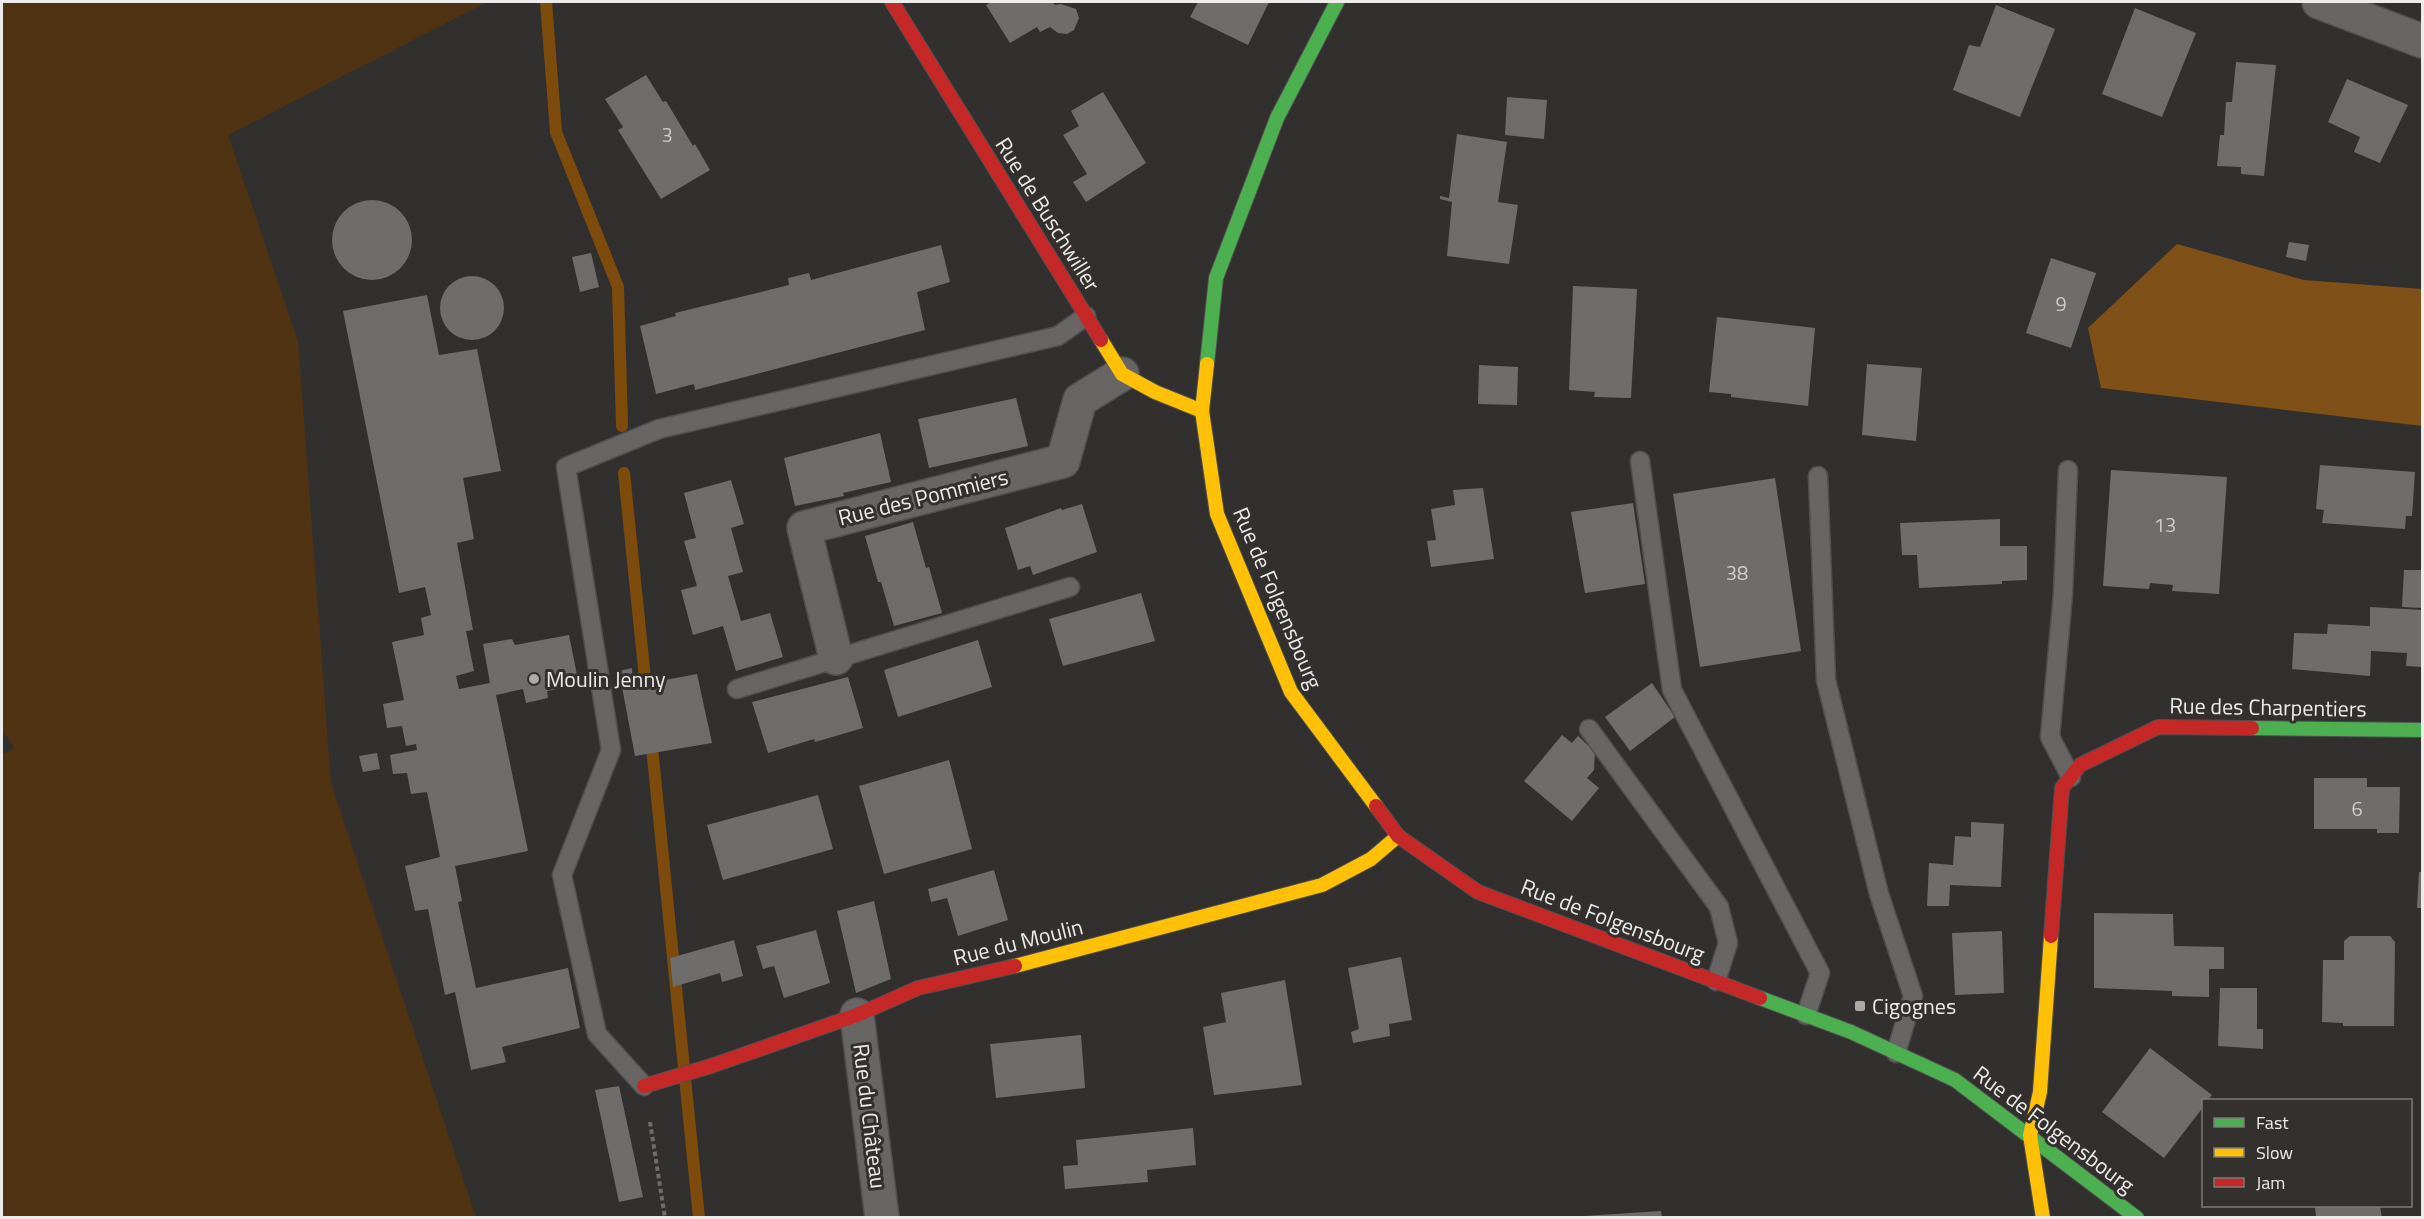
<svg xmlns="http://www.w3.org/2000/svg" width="2424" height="1219" font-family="'Titillium Web',sans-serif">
<rect width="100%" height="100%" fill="#32302f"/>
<path fill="#4f3313" d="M2,2H487L228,135L298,341L331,783L476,1217H2V755L14,748L2,729Z"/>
<path fill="#7f5017" d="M2177,244L2304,280L2422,289V426L2101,388L2088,328Z"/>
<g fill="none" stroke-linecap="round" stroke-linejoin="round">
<g stroke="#7d4c0c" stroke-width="12">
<path d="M546,2L556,132L618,287L622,426"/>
<path d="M624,473L647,698"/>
<path d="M651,737L699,1218"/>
</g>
</g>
<g fill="#6e6d6c">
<path d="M991,2H1052L1055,5L1061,4L1076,9L1079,18L1074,30L1067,34L1058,33L1050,27L1040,32L1037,27L1010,43L986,5Z"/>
<path d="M1198,2H1269L1248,45L1190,17Z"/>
<path d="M1996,5L2055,29L2020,117L1953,90L1969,45L1980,47Z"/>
<path d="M2135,8L2196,33L2162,117L2102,94Z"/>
<path d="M2236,62L2276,65L2264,176L2241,174V167L2217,166L2220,135H2224L2226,102H2232Z"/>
<path d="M646,75L663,102L666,101L693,146L695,144L710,170L661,199L618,130L623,127L605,99Z"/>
<path d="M2347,79L2408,105L2380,163L2354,152L2360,137L2328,122Z"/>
<path d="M1103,92L1146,163L1086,202L1073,182L1087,174L1063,135L1079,126L1071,111Z"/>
<path d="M1507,97L1547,100L1544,139L1505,135Z"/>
<path d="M1457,134L1507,142L1498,202L1518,205L1509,264L1447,256L1452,202L1440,199V196L1449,198Z"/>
<circle cx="372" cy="240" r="40"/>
<path d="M2289,242L2309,245L2306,261L2286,257Z"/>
<path d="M941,245L950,282L917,292L925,330L695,390L694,384L656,394L640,326L676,316L675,313L789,285L788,278L809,273L811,280Z"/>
<path d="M591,253L599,287L580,292L572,257Z"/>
<path d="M2051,258L2096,273L2071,348L2026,333Z"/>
<circle cx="472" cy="308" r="32"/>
<path d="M1573,286L1637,289L1631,398L1594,397L1595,392L1569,390Z"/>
<path d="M427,295L439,355L477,349L501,471L463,478L474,539L457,543L473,630L466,631L474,671L456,676L459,689L490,683L483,644L512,639L515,645L569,635L579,685L547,691L548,698L526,703L523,689L496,695L528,851L455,866L462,901L458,902L476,988L568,968L580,1028L502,1047L506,1062L471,1070L455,992L445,995L428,909L415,911L405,866L440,857L427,792L411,794L407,773L393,774L390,755L417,750L416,744L406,746L402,726L387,728L383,704L404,700L392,642L424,635L421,618L431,615L425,587L399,593L343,311Z"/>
<path d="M1717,317L1815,328L1808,406L1731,397V394L1709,392Z"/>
<path d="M1867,364L1922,368L1916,441L1862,435Z"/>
<path d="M1479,365L1518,367L1517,405L1478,404Z"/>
<path d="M1016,398L1028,446L929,468L918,419Z"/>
<path d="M880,433L891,482L843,493L844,496L795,506L784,458Z"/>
<path d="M2320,465L2415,472L2412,516H2406L2405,529L2322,523L2324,510L2316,509Z"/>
<path d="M2111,470L2227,477L2219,594L2172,591L2173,585L2150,583L2149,589L2103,586Z"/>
<path d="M1775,478L1801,651L1700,667L1673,494Z"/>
<path d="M731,480L744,524L731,528L743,572L728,576L741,621L770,613L783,657L736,671L723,626L693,635L681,590L697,586L684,541L696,538L684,493Z"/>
<path d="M1483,488L1494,559L1431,567L1427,541L1436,540L1431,509L1455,505L1453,490Z"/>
<path d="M1633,503L1645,584L1585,593L1571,512Z"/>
<path d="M1082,504L1097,552L1033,575L1030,566L1018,570L1005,528L1053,511L1061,508L1062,510Z"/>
<path d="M2000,519V546H2027V580L2002,581V584L1919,588L1917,555H1902L1900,523Z"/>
<path d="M913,522L926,568L929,567L942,613L894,626L881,582H878L865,536Z"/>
<path d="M2404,570H2422V608L2402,607Z"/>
<path d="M1141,593L1155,641L1063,666L1049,619Z"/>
<path d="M2370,607L2422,610V667L2406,666L2407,653L2371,651L2370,676L2292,669L2294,633L2327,634L2328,624L2370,626Z"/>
<path d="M978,640L992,687L898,717L884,670Z"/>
<path d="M632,668L633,686L697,674L712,743L635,756L619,671Z"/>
<path d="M848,677L863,728L815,742L814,739L768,753L752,702Z"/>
<path d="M1652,683L1675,717L1630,751L1605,717Z"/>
<path d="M1562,735L1572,743L1578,736L1595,752L1594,770L1587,778L1599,788L1572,821L1524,781Z"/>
<path d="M377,753L380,769L363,772L359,756Z"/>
<path d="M949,760L972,849L884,874L859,786Z"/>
<path d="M2314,778H2367V787H2400L2399,833H2377V829H2314Z"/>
<path d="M818,795L833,849L723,880L707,825Z"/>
<path d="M1971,822L2004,824L2001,887L1950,885L1949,906H1927L1929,863L1953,865L1955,836L1971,837Z"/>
<path d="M994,870L1008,920L958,936L947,898L931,902L928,889Z"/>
<path d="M2419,872H2422V908H2417Z"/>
<path d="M874,901L891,979L856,993L837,911Z"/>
<path d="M2094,913L2173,914L2174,946L2224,947V969H2209V997L2172,996V991L2094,988Z"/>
<path d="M816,930L830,983L784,998L774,966L763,969L756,946Z"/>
<path d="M2002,931L2004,993L1955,995L1952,933Z"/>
<path d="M2350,936H2390L2395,942L2394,1026H2343V1023L2322,1022L2323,960H2344V941Z"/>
<path d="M734,940L743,976L722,982L720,973L673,987L670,958Z"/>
<path d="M1401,957L1412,1020L1389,1024L1390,1036L1353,1043L1351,1032L1359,1029L1348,968Z"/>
<path d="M1285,980L1302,1085L1214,1095L1203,1027L1226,1022L1221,993Z"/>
<path d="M2220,988H2257V1029H2263V1049L2218,1046Z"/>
<path d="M1081,1035L1085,1088L996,1098L990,1044Z"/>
<path d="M2150,1048L2212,1095L2208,1100H2204V1106L2164,1158L2102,1112Z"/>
<path d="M619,1086L643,1197L619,1202L595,1090Z"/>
<path d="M1193,1128L1196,1165L1147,1170L1148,1182L1065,1189L1063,1166L1078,1165L1076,1140Z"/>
<path d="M2315,1206H2380L2382,1218H2316Z"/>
<path d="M1661,1211L1662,1218H1584V1216Z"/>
</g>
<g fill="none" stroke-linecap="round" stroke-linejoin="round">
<g stroke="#504f4e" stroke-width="21">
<g id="lane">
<path d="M1640,461L1672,690L1820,973L1806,1015"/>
<path d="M2068,470L2063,594L2050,737L2071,777"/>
<path d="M1818,476L1826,680L1879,894L1913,996L1896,1053"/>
<path d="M737,689L1070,587"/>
<path d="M1589,729L1719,907L1728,943L1716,981"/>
<path d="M644,1086L597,1034L562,875L611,750L566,467L659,429L1058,336L1086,316"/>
</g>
</g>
<g stroke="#504f4e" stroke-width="36">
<g id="street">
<path d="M2319,2L2422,41"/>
<path d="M836,658L804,528L1063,461L1080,400L1122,374"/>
<path d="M857,1015L882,1218"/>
</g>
</g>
<g stroke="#504f4e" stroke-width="16">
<g id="fast">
<path d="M1207,364L1216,278L1277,118L1337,2"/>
<path d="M2252,728L2422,730"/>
<path d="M1760,998L1851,1032L1955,1080L2137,1218"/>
</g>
</g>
<g stroke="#504f4e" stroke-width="16">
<g id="slow">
<path d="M1101,340L1122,374L1155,392L1202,411"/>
<path d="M1207,364L1202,411L1217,514L1291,692L1376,806"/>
<path d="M1015,966L1322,885L1371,859L1398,836"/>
<path d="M2043,1218L2030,1135L2040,1092L2051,936"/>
</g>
</g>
<g stroke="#504f4e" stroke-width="16">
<g id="jam">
<path d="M892,2L1101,340"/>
<path d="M1376,806L1398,836L1478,892L1760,998"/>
<path d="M2051,936L2062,788L2080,765L2158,727L2252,728"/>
<path d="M644,1086L711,1066L857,1015L918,988L1015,966"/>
</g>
</g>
<path stroke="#6e6d6c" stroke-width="4" stroke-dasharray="4.5 3" stroke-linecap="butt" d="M650,1122L665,1218"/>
<use href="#lane" stroke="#686665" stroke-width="18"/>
<use href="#street" stroke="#686665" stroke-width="33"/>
<use href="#fast" stroke="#4caf50" stroke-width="14"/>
<use href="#slow" stroke="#ffc107" stroke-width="14"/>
<use href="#jam" stroke="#c62828" stroke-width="14"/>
</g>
<g fill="#acaaa9" stroke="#33302e" stroke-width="2">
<circle cx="534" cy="679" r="6"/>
<rect x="1854" y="1000" width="12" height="12" rx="3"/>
</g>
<g text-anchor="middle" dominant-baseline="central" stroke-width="6" stroke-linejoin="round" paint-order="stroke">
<g font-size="20" fill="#cdccca">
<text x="667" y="134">3</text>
<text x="2061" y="303">9</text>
<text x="2165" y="524">13</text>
<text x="1737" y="572">38</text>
<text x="2357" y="808">6</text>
</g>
<g font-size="22" fill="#edecea" stroke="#33302e">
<text transform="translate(1048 214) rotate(58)">Rue de Buschwiller</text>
<text transform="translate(923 497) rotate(-14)">Rue des Pommiers</text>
<text transform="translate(1278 598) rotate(67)">Rue de Folgensbourg</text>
<text transform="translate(2268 707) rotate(1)">Rue des Charpentiers</text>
<text transform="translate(1613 920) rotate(21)">Rue de Folgensbourg</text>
<text transform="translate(1018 942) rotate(-14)">Rue du Moulin</text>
<text transform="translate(870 1116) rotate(83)">Rue du Château</text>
<text transform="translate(2054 1129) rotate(37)">Rue de Folgensbourg</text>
</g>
<g font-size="22" fill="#edecea" stroke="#33302e" text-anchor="start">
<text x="546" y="679">Moulin Jenny</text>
<text x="1872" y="1006">Cigognes</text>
</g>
</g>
<rect width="2424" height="1219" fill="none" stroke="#edecea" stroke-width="6"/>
<rect x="2202" y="1099" width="210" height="108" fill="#33302e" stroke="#7d7b79" stroke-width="1.5"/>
<rect x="2214" y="1118" width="30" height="9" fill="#4caf50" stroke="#7d7b79" stroke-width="1.5"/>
<text x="2256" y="1129" font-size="18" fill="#edecea">Fast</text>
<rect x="2214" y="1148" width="30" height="9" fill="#ffc107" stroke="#7d7b79" stroke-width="1.5"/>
<text x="2256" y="1159" font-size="18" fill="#edecea">Slow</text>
<rect x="2214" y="1178" width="30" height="9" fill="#c62828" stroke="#7d7b79" stroke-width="1.5"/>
<text x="2256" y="1189" font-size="18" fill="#edecea">Jam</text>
</svg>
